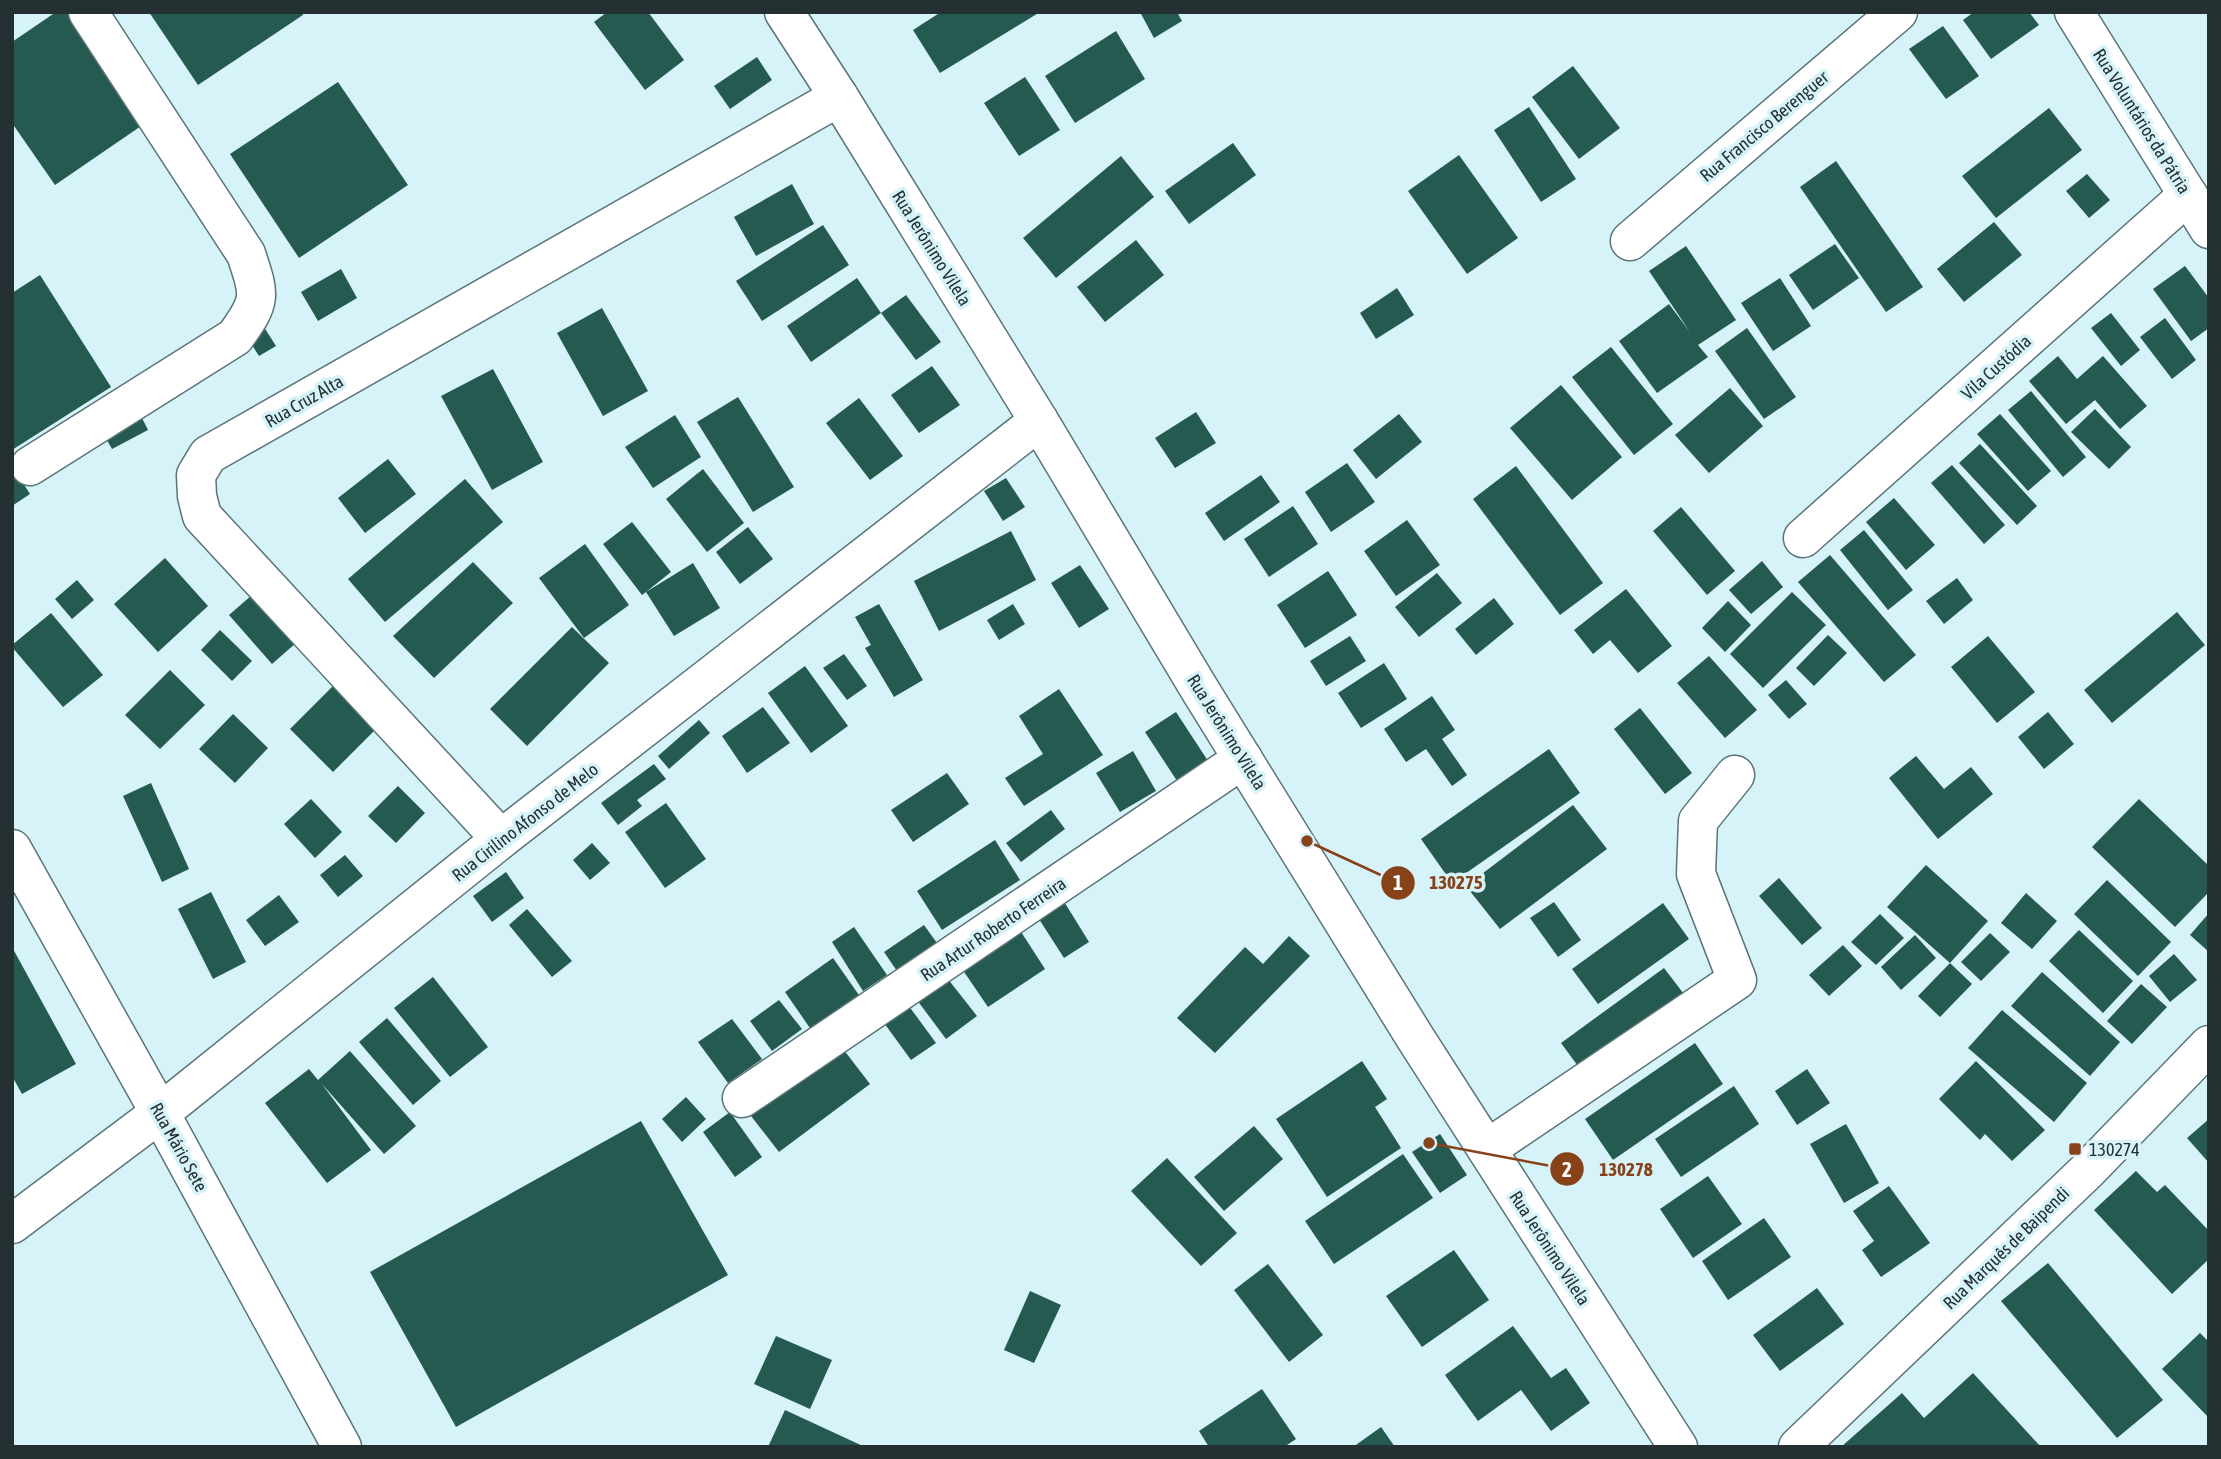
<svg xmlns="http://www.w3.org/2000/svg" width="2221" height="1459" font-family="'Asap Condensed',sans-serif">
<rect width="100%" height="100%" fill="#d7f3fa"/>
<g fill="#255a50">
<path d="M56,12H67L144,124L55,185L12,123V42Z"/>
<path d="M149,12H302L303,15L198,85Z"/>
<path d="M607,12H648L684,60L645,90L594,22Z"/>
<path d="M941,12H1040L940,73L913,30Z"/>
<path d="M1140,12H1177L1182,21L1154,38Z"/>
<path d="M1974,12H2029L2039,25L1991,59L1963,20Z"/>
<path d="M1943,26L1979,76L1946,99L1909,49Z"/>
<path d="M1116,31L1145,79L1075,123L1045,76Z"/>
<path d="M757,57L772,80L730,109L714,86Z"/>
<path d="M1573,66L1620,128L1579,159L1532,97Z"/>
<path d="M1025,77L1060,130L1019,156L984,103Z"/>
<path d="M338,82L408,185L299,258L230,154Z"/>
<path d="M1529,107L1576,179L1541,202L1494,130Z"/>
<path d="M2049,108L2082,150L1996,218L1962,176Z"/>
<path d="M1233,143L1256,175L1189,224L1165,191Z"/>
<path d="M1459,155L1518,238L1467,274L1408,191Z"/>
<path d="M1121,156L1154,197L1056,278L1023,238Z"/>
<path d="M1836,161L1923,287L1886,312L1800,187Z"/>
<path d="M2087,174L2110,200L2089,218L2066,191Z"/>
<path d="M792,184L814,224L756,256L734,217Z"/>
<path d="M1994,222L2022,255L1964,302L1937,269Z"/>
<path d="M823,225L849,265L762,321L736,281Z"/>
<path d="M1136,240L1164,275L1105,322L1077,287Z"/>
<path d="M1835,244L1859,278L1813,310L1789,275Z"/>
<path d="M1686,246L1736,320L1698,345L1708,357L1657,393L1619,341L1669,304L1690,332L1649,271Z"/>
<path d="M2185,266L2209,298V328L2191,341L2153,289Z"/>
<path d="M341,269L357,298L318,321L301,292Z"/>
<path d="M40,275L111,387L12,450V293Z"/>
<path d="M857,278L881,313L811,362L787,326Z"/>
<path d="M1780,278L1811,326L1773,351L1741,303Z"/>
<path d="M1397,288L1414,315L1376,339L1360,313Z"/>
<path d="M906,295L941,342L916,360L881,313Z"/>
<path d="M602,308L648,391L603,416L557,333Z"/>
<path d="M2111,313L2140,350L2121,366L2091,328Z"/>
<path d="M2165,318L2196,360L2172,379L2140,337Z"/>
<path d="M262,324L276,346L259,356L245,334Z"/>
<path d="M1747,328L1796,397L1764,419L1715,351Z"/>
<path d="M1611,347L1673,424L1634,455L1572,377Z"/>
<path d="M2058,356L2077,379L2103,356L2147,406L2120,429L2095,400L2066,424L2029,381Z"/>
<path d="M932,366L960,405L919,433L891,395Z"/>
<path d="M493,369L543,462L492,490L441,396Z"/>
<path d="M1561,385L1622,457L1572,500L1510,428Z"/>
<path d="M1730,388L1763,426L1709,473L1675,435Z"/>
<path d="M2031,391L2086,457L2063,477L2008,410Z"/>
<path d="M738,397L794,487L753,512L697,422Z"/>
<path d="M859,398L903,456L870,480L826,423Z"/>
<path d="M137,408L148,430L112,449L100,428Z"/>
<path d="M2095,409L2131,447L2109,469L2071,432Z"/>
<path d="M1196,412L1216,443L1175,468L1155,438Z"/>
<path d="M1399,414L1422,442L1376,479L1353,450Z"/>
<path d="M2000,414L2051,471L2028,491L1977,434Z"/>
<path d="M675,415L701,457L653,488L625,447Z"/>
<path d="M1980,444L2037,506L2017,525L1959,463Z"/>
<path d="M388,459L416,494L365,533L338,498Z"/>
<path d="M1347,463L1375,502L1331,532L1305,492Z"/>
<path d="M1952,465L2005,525L1984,544L1931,483Z"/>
<path d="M1516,466L1603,583L1560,615L1473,499Z"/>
<path d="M703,469L744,523L707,552L666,499Z"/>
<path d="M18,475L30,494L12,506V478Z"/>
<path d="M1261,475L1280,502L1224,541L1205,513Z"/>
<path d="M1006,478L1025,507L1003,521L984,491Z"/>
<path d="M465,479L503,522L385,622L348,579Z"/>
<path d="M1894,498L1935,545L1906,570L1866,522Z"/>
<path d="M1293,506L1318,544L1269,577L1244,539Z"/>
<path d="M1681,507L1735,571L1707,595L1653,531Z"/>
<path d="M1407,520L1440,565L1396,596L1364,551Z"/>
<path d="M632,522L671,572L646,592L693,563L720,608L674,636L646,592L642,595L603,544Z"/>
<path d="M748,527L773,559L740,584L716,552Z"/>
<path d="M1864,530L1913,590L1888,610L1840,550Z"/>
<path d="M1011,531L1036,580L939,631L914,581Z"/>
<path d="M585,544L629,605L584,638L539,578Z"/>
<path d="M1830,555L1916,655L1884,682L1798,582Z"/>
<path d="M165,558L208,606L158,652L114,604Z"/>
<path d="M1762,561L1783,587L1751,614L1729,590Z"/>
<path d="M473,562L513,603L434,678L393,636Z"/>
<path d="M1080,565L1109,609L1079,628L1051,583Z"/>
<path d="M1328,571L1357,615L1305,648L1277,605Z"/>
<path d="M1437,573L1462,603L1419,637L1395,607Z"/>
<path d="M1957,578L1973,600L1944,624L1926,601Z"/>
<path d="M77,580L94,600L72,619L55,599Z"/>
<path d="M1626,589L1672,646L1638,673L1610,640L1593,654L1574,630Z"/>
<path d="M1792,592L1826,625L1763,688L1730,654Z"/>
<path d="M252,595L296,643L272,664L229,615Z"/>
<path d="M1494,598L1514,624L1476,655L1455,629Z"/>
<path d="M1728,601L1751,625L1725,652L1702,628Z"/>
<path d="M879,604L923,680L894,697L865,648L871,645L855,617Z"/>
<path d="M1013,604L1025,624L999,640L987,620Z"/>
<path d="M2177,612L2205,645L2112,723L2084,690Z"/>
<path d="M51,613L103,675L63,707L12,647V645Z"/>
<path d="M572,627L609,663L527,746L490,709Z"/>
<path d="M220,630L252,661L232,681L201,650Z"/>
<path d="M1828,635L1847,653L1814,686L1796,668Z"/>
<path d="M1350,636L1366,661L1326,686L1310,661Z"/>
<path d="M1988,636L2035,692L1997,723L1951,667Z"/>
<path d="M844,654L867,686L847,700L823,668Z"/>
<path d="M1709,656L1757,710L1725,738L1677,683Z"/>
<path d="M1384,663L1407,699L1361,728L1338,693Z"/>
<path d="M805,666L848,726L811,753L768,693Z"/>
<path d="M170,670L205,705L160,749L125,715Z"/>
<path d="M1786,680L1807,704L1789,719L1768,695Z"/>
<path d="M335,684L379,726L333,772L290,729Z"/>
<path d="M1059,689L1103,755L1024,806L1005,778L1043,754L1019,716Z"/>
<path d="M1432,696L1455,730L1442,739L1467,775L1452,786L1426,749L1406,762L1384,729Z"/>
<path d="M763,707L790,743L747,773L722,736Z"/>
<path d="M1640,708L1692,773L1665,794L1614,729Z"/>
<path d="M1176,712L1212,767L1181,787L1145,732Z"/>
<path d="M2048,712L2074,744L2044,769L2018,737Z"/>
<path d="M233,714L268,748L235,783L199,749Z"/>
<path d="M699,720L710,733L669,769L658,756Z"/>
<path d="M1549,749L1580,793L1452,883L1421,839Z"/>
<path d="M1133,751L1156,791L1120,812L1096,773Z"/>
<path d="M1916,756L1944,789L1971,767L1993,794L1938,839L1889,778Z"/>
<path d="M654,764L666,779L637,800L642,806L618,825L601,803Z"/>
<path d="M947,773L969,804L913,842L891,810Z"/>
<path d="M151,783L189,869L162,882L123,796Z"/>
<path d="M398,786L425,813L396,843L368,816Z"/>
<path d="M311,799L342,832L315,858L284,824Z"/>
<path d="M2139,799L2209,866V892L2175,927L2092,847Z"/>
<path d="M666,803L706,859L665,888L625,832Z"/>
<path d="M1573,805L1607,849L1500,929L1466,886Z"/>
<path d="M1051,810L1065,829L1021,862L1006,843Z"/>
<path d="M995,840L1020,880L942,930L917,891Z"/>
<path d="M592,843L610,863L590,880L573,860Z"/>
<path d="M345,855L363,876L338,897L320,875Z"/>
<path d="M1926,865L1988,921L1950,963L1887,907Z"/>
<path d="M506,872L524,898L492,922L473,896Z"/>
<path d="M1779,878L1822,928L1802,945L1759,896Z"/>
<path d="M2107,880L2171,942L2138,976L2074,914Z"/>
<path d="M211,892L246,962L213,979L178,909Z"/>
<path d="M2026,893L2057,921L2032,949L2001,923Z"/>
<path d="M279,895L299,922L265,946L246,920Z"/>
<path d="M1063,900L1089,942L1064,958L1037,916Z"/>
<path d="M1554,902L1581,940L1558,957L1530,918Z"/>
<path d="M1663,903L1689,939L1598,1004L1572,969Z"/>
<path d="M527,909L572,961L552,977L509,925Z"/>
<path d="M2209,913V952L2190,935Z"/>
<path d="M1880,914L1904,938L1876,965L1851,942Z"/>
<path d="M1016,924L1045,969L988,1007L958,963Z"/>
<path d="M924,925L937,943L897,971L884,952Z"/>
<path d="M854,927L887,975L863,991L832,942Z"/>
<path d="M2079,930L2133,981L2103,1013L2049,961Z"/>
<path d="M1990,933L2010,952L1981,981L1961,962Z"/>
<path d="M1915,935L1936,958L1901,990L1881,967Z"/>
<path d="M1289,936L1310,956L1215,1053L1177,1018L1245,947L1263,964Z"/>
<path d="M1843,945L1862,966L1829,996L1809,975Z"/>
<path d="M12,947L76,1064L22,1094L12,1076Z"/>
<path d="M2174,954L2197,980L2170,1002L2149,976Z"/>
<path d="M833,958L861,998L812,1031L785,992Z"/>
<path d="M1950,963L1972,984L1940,1017L1918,996Z"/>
<path d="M1664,968L1690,1002L1586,1077L1561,1043Z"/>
<path d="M2042,972L2120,1042L2090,1076L2011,1006Z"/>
<path d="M944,974L977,1016L946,1039L914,996Z"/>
<path d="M433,977L488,1047L450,1077L394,1008Z"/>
<path d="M2141,984L2167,1007L2132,1044L2107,1021Z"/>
<path d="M903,998L936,1043L911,1060L879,1016Z"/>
<path d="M779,1000L802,1029L772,1051L750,1021Z"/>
<path d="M2002,1010L2087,1083L2054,1122L1968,1048Z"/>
<path d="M387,1018L441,1081L413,1105L359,1042Z"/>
<path d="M732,1019L762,1059L728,1083L698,1042Z"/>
<path d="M1695,1043L1723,1084L1613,1160L1585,1119Z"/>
<path d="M840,1045L870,1084L779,1152L748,1112Z"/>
<path d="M350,1051L416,1126L384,1154L322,1084L371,1150L327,1183L265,1103L309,1069L318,1080Z"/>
<path d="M1362,1061L1387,1099L1375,1107L1401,1148L1327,1197L1276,1119Z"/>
<path d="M1976,1061L2045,1130L2012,1161L1985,1134L1980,1140L1939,1099Z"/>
<path d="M1807,1069L1830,1103L1797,1125L1775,1091Z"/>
<path d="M1734,1086L1759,1124L1681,1177L1655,1139Z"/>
<path d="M686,1097L706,1119L682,1142L662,1119Z"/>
<path d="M730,1112L762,1157L735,1177L703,1132Z"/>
<path d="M2209,1119V1163L2187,1138Z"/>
<path d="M641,1121L728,1275L456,1427L370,1272Z"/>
<path d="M1846,1124L1879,1183L1844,1203L1810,1144Z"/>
<path d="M1254,1126L1283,1159L1224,1211L1194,1177Z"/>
<path d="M1440,1134L1467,1175L1440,1193L1412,1152Z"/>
<path d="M1403,1154L1433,1198L1334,1264L1305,1221Z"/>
<path d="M1167,1158L1237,1233L1201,1266L1131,1191Z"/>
<path d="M2136,1171L2157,1192L2165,1185L2209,1231V1259L2172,1294L2094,1210Z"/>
<path d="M1708,1176L1742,1224L1693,1258L1660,1209Z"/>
<path d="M1889,1186L1930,1243L1881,1277L1862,1250L1874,1241L1853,1211Z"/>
<path d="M1764,1218L1791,1257L1728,1300L1702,1261Z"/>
<path d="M1454,1250L1489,1300L1422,1347L1386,1296Z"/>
<path d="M2048,1263L2163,1400L2117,1438L2001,1301Z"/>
<path d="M1268,1264L1323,1335L1289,1362L1234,1290Z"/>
<path d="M1817,1288L1844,1324L1780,1371L1753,1335Z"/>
<path d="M1030,1291L1061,1305L1034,1363L1004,1350Z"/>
<path d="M1513,1326L1551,1378L1566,1368L1590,1403L1551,1431L1521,1390L1478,1421L1445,1375Z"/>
<path d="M2200,1333L2209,1342V1418L2162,1369Z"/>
<path d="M776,1336L832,1360L810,1409L754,1384Z"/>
<path d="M1973,1373L2041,1447H1841L1902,1393L1924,1418Z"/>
<path d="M1262,1389L1296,1439L1284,1447H1209L1199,1431Z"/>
<path d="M785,1410L865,1447H768Z"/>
<path d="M1381,1427L1395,1447H1353Z"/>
</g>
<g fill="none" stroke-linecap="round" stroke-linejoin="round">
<g stroke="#5a747a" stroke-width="41">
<g id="minor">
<path d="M2074,12L2209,229"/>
<path d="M1630,241L1898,12"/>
<path d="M30,466L235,337C262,300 260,296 246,254L88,12"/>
<path d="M1803,538L2188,195"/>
<path d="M501,839L202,516L197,496L196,475L208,455L839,97"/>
<path d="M12,849L160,1113L342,1447"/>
<path d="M742,1098L1243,759"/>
<path d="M1487,1149L1737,980L1696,874L1698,821L1735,775"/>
<path d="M12,1224L160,1113L501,839L1039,421"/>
</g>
</g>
<g stroke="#5a747a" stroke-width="41">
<path id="tertiary" d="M1798,1447L2087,1171L2209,1045"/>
</g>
<g stroke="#5a747a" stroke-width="41">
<path id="secondary" d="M784,12L839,97L1039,421L1200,690L1416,1039L1678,1447"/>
</g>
<use href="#minor" stroke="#fff" stroke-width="38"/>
<use href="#tertiary" stroke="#fff" stroke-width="38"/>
<use href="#secondary" stroke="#fff" stroke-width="38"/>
</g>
<rect fill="#88421a" stroke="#d7f3fa" stroke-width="2.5" x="2068" y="1142" width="14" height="14" rx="3.5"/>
<g text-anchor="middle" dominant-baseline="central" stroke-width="7" stroke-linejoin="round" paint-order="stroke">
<g font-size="18" fill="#253032" stroke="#d7f3fa">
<text transform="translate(2142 121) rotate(58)">Rua Voluntários da Pátria</text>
<text transform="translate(1764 126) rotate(-40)">Rua Francisco Berenguer</text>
<text transform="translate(932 248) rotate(58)">Rua Jerônimo Vilela</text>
<text transform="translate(1996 367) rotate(-42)">Vila Custódia</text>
<text transform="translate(304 401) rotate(-30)">Rua Cruz Alta</text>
<text transform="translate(1227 732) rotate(58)">Rua Jerônimo Vilela</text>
<text transform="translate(525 822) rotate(-38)">Rua Cirilino Afonso de Melo</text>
<text transform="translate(993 929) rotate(-34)">Rua Artur Roberto Ferreira</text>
<text transform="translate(179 1147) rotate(61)">Rua Mário Sete</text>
<text transform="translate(1550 1248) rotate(57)">Rua Jerônimo Vilela</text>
<text transform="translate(2006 1248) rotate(-44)">Rua Marquês de Baipendi</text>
</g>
<g font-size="18" fill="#253032" stroke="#d7f3fa" text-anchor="start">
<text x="2089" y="1149">130274</text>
</g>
</g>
<path fill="none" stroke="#88421a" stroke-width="2.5" d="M1307 841L1398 883M1429 1143L1567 1169"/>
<g fill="#88421a" stroke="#d7f3fa" stroke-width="2.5">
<circle cx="1307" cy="841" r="7"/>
<circle cx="1429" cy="1143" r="7"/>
<circle cx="1398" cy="883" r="18"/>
<circle cx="1567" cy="1169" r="18"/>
</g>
<g font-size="21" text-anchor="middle" font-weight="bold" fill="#fff">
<text x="1398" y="890">1</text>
<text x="1567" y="1177">2</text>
</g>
<g font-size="19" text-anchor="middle" font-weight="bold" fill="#88421a" stroke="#d7f3fa" stroke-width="7" stroke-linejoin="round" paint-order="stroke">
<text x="1456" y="889">130275</text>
<text x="1626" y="1176">130278</text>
</g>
<rect width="2221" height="1459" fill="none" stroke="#253032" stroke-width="28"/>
</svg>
